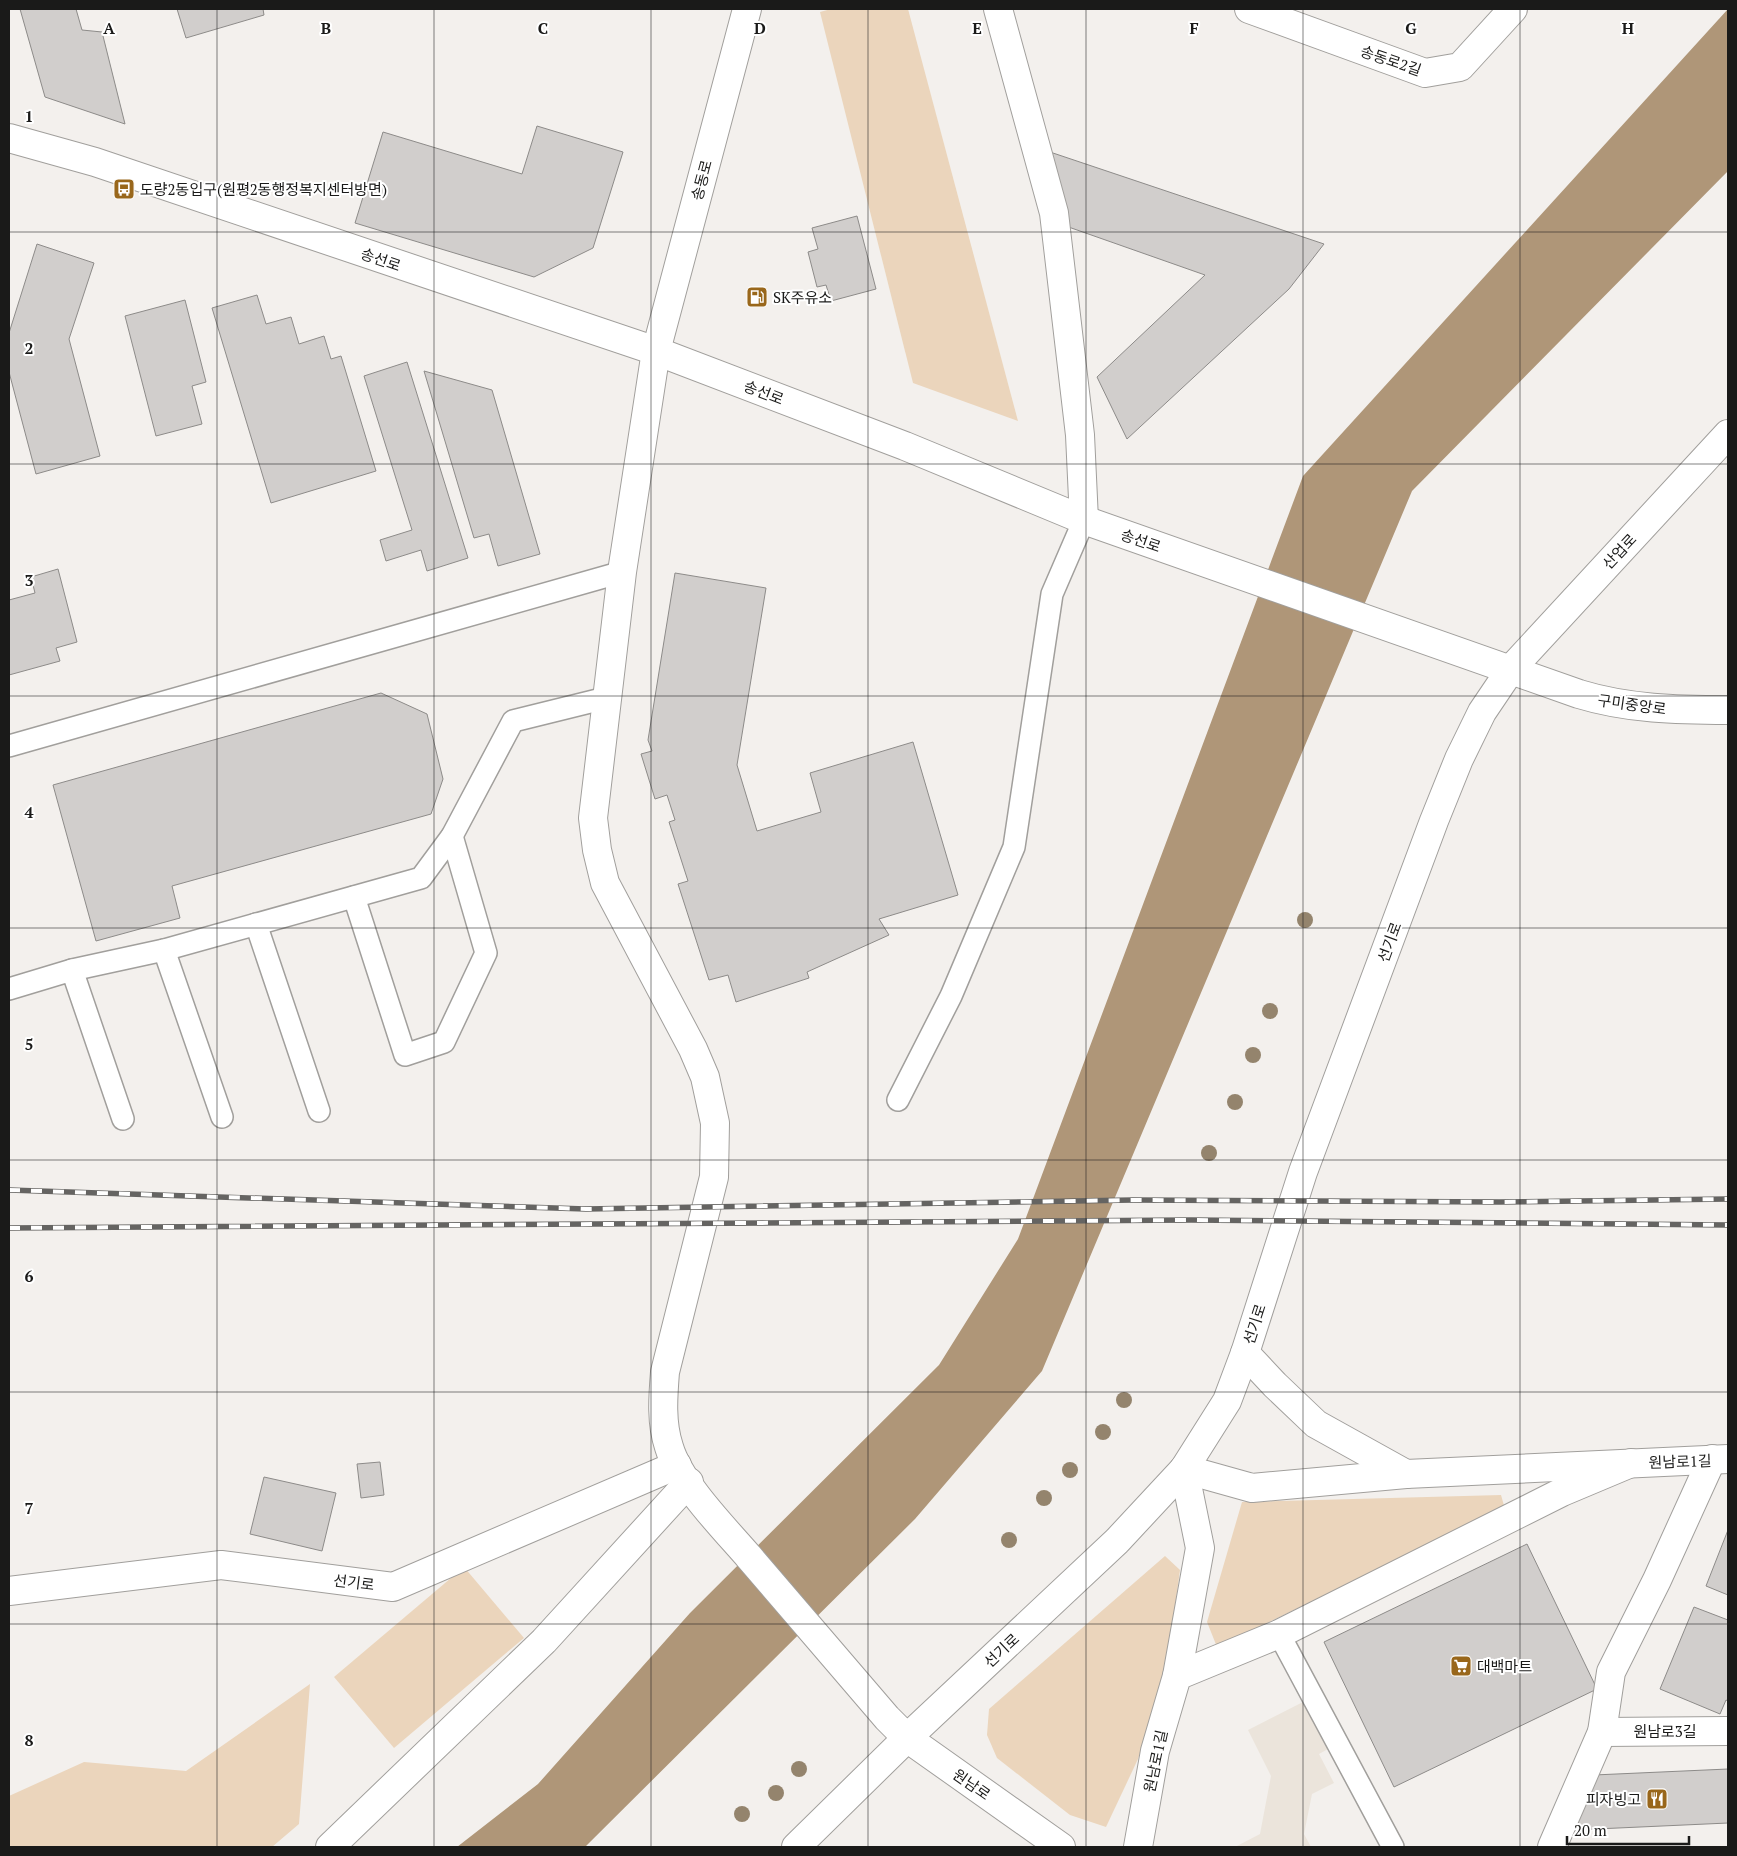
<svg xmlns="http://www.w3.org/2000/svg" width="1737" height="1856" font-family="'PT Serif','Noto Sans KR',serif">
<rect width="100%" height="100%" fill="#f3f0ed"/>
<path fill="#ebe4db" d="M1303,1702L1328,1749L1319,1754L1334,1783L1312,1794L1304,1834L1311,1847H1235L1260,1834L1271,1776L1248,1730Z"/>
<g fill="#ebd5bc">
<path d="M831,9H908L1018,421L913,383L820,12Z"/>
<path d="M1501,1495L1505,1509L1217,1647L1207,1622L1242,1502Z"/>
<path d="M1165,1556L1180,1570L1166,1673L1138,1759L1106,1827L1070,1815L997,1758L987,1735L989,1709Z"/>
<path d="M464,1567L524,1638L394,1748L334,1677Z"/>
<path d="M310,1684L299,1824L272,1847H9V1796L84,1762L186,1771Z"/>
</g>
<path fill="#af9678" d="M1728,9V171L1412,491L1042,1371L915,1519L585,1847H457L538,1784L690,1613L939,1365L1018,1239L1303,476Z"/>
<g fill="#d1cecc" stroke="#8d8b89">
<path d="M20,9H76L82,30L102,32L125,124L45,97Z"/>
<path d="M177,9H263L264,15L186,38Z"/>
<path d="M537,126L623,152L593,248L534,277L355,223L383,132L522,174Z"/>
<path d="M1047,151L1324,244L1289,289L1127,439L1097,377L1205,275L1060,224Z"/>
<path d="M857,216L876,289L831,301L826,285L817,287L808,252L818,249L812,228Z"/>
<path d="M37,244L94,263L69,339L100,456L36,474L9,372V333Z"/>
<path d="M257,295L266,324L291,317L299,344L324,336L331,359L341,356L376,471L271,503L212,308Z"/>
<path d="M185,300L206,382L192,386L202,424L156,436L125,316Z"/>
<path d="M407,362L468,558L427,571L421,550L386,561L380,540L412,530L364,376Z"/>
<path d="M424,371L492,390L540,554L498,566L489,534L474,538Z"/>
<path d="M58,569L77,642L56,648L60,661L9,675V600L35,593L31,577Z"/>
<path d="M675,573L766,588L737,765L757,831L821,812L810,773L913,742L958,895L879,919L889,935L807,972L809,978L736,1002L728,975L709,980L678,884L688,881L669,822L675,820L667,795L655,799L641,754L652,751L648,740Z"/>
<path d="M381,693L427,714L443,779L431,814L172,886L180,918L96,941L53,785Z"/>
<path d="M380,1462L384,1495L361,1498L357,1464Z"/>
<path d="M264,1477L336,1493L322,1551L250,1534Z"/>
<path d="M1728,1530V1595L1706,1586Z"/>
<path d="M1527,1544L1597,1689L1394,1787L1324,1642Z"/>
<path d="M1694,1607L1728,1620V1701L1726,1700L1720,1714L1660,1689Z"/>
<path d="M1728,1769V1823L1574,1830L1594,1775Z"/>
</g>
<g fill="none" stroke-linecap="round" stroke-linejoin="round">
<g stroke="#a19f9c" stroke-width="24">
<g id="lane">
<path d="M9,746L622,572"/>
<path d="M354,897L405,1055L444,1042L486,953L452,836"/>
<path d="M256,924L319,1111"/>
<path d="M164,950L222,1117"/>
<path d="M72,970L164,950L421,878L452,836L513,721L606,698"/>
<path d="M9,989L72,970L123,1119"/>
<path d="M898,1100L951,996L1014,847L1052,594L1084,520"/>
<path d="M1279,1634L1393,1847"/>
</g>
</g>
<g stroke="#a19f9c" stroke-width="30">
<g id="street">
<path d="M998,9L1054,213L1080,435L1084,520"/>
<path d="M1249,9L1425,73L1460,67L1513,9"/>
<path d="M1245,1353L1275,1385L1316,1424L1406,1474"/>
<path d="M1184,1469L1252,1488L1406,1474L1728,1459"/>
<path d="M9,1591L221,1565L393,1587L677,1465"/>
<path d="M1602,1732L1728,1731"/>
<path d="M330,1847L544,1641L689,1482"/>
<path d="M1138,1847L1155,1751L1177,1676L1279,1634L1562,1492L1631,1463"/>
<path d="M1552,1847L1602,1732L1611,1672L1657,1580L1712,1459"/>
</g>
</g>
<g stroke="#a19f9c" stroke-width="30">
<g id="secondary">
<path d="M747,9L656,351L622,572L593,818L597,850L605,883L693,1049L705,1077L715,1123L714,1177L665,1372C663,1397 661,1423 669,1447C680,1484 724,1528 749,1557C795,1611 841,1664 887,1718L907,1738L1061,1847"/>
<path d="M9,138L95,162L656,351L905,446L1084,520L1579,694C1628,709 1677,710 1728,710"/>
<path d="M1177,1676L1200,1548L1184,1469"/>
<path d="M796,1847L907,1738L1117,1541L1184,1469L1227,1401L1245,1353L1303,1172L1434,821L1459,759L1482,712L1511,669L1728,434"/>
</g>
</g>
<use href="#lane" stroke="#fff" stroke-width="21"/>
<use href="#street" stroke="#fff" stroke-width="28"/>
<use href="#secondary" stroke="#fff" stroke-width="28"/>
<g stroke="#656462" stroke-width="5.5">
<g id="rail">
<path d="M9,1190L586,1209L1133,1200L1499,1202L1728,1199"/>
<path d="M9,1228L1191,1220L1728,1225"/>
</g>
</g>
<use href="#rail" stroke="#fff" stroke-width="4" stroke-dasharray="11" stroke-linecap="butt"/>
</g>
<g fill="#94846d">
<circle cx="1305" cy="920" r="8"/>
<circle cx="1270" cy="1011" r="8"/>
<circle cx="1253" cy="1055" r="8"/>
<circle cx="1235" cy="1102" r="8"/>
<circle cx="1209" cy="1153" r="8"/>
<circle cx="1124" cy="1400" r="8"/>
<circle cx="1103" cy="1432" r="8"/>
<circle cx="1070" cy="1470" r="8"/>
<circle cx="1044" cy="1498" r="8"/>
<circle cx="1009" cy="1540" r="8"/>
<circle cx="799" cy="1769" r="8"/>
<circle cx="776" cy="1793" r="8"/>
<circle cx="742" cy="1814" r="8"/>
</g>
<path fill="none" stroke="#1a1a19" stroke-width="1" stroke-opacity="0.55" d="M217,9V1847M434,9V1847M651,9V1847M868,9V1847M1086,9V1847M1303,9V1847M1520,9V1847M9,232H1728M9,464H1728M9,696H1728M9,928H1728M9,1160H1728M9,1392H1728M9,1624H1728"/>
<defs>
<g id="bus-square" transform="scale(1.125)"><rect x="-9" y="-9" width="18" height="18" rx="4" fill="#99671b" stroke="#fff"/><path d="M-5-6H5V4H4V6H2V4H-2V6H-4V4H-5ZM-3.5-4V0h7V-4ZM-3.5 1.2v1.5H-2V1.2ZM2 1.2v1.5H3.5V1.2Z" fill="#fff"/></g>
<g id="fuel-square" transform="scale(1.125)"><rect x="-9" y="-9" width="18" height="18" rx="4" fill="#99671b" stroke="#fff"/><path d="M-5.5-6h7V0h2V4h1.3V-2.5L3-4.5l.8-.8L6-3V5H2.5V1h-1V6h-7ZM-4.2-4.7v3.2H.2V-4.7Z" fill="#fff"/></g>
<g id="supermarket-square" transform="scale(1.125)"><rect x="-9" y="-9" width="18" height="18" rx="4" fill="#99671b" stroke="#fff"/><path d="M-6-5.5h2.5l.6 2H6L4.5 2H-2.5L-4.4-4H-6ZM-1.5 3.2a1.3 1.3 0 1 0 .1 0ZM3 3.2a1.3 1.3 0 1 0 .1 0Z" fill="#fff"/></g>
<g id="restaurant-square" transform="scale(1.125)"><rect x="-9" y="-9" width="18" height="18" rx="4" fill="#99671b" stroke="#fff"/><path d="M-5-6h1v4h1v-4h1v4h1v-4h1v5L-1.5 .5V6h-2V.5L-5-1ZM5-6V6H3V1.5H1.5Q1.5-4 5-6Z" fill="#fff"/></g>
</defs>
<g fill-rule="evenodd">
<use href="#bus-square" x="124" y="189"/>
<use href="#fuel-square" x="757" y="297"/>
<use href="#supermarket-square" x="1461" y="1666"/>
<use href="#restaurant-square" x="1657" y="1799"/>
</g>
<g text-anchor="middle" dominant-baseline="central" stroke-width="4" stroke-linejoin="round" paint-order="stroke">
<g font-size="15" fill="#1a1a19" stroke="#fff">
<text transform="translate(1391 60) rotate(19)">송동로2길</text>
<text transform="translate(701 180) rotate(-75)">송동로</text>
<text transform="translate(381 259) rotate(19)">송선로</text>
<text transform="translate(764 392) rotate(21)">송선로</text>
<text transform="translate(1141 540) rotate(19)">송선로</text>
<text transform="translate(1619 551) rotate(-47)">산업로</text>
<text transform="translate(1632 704) rotate(8)">구미중앙로</text>
<text transform="translate(1389 942) rotate(-70)">선기로</text>
<text transform="translate(1254 1324) rotate(-72)">선기로</text>
<text transform="translate(1680 1461) rotate(-2)">원남로1길</text>
<text transform="translate(354 1582) rotate(7)">선기로</text>
<text transform="translate(1001 1650) rotate(-43)">선기로</text>
<text x="1665" y="1731">원남로3길</text>
<text transform="translate(1155 1761) rotate(-78)">원남로1길</text>
<text transform="translate(972 1784) rotate(35)">원남로</text>
</g>
<g font-size="15" fill="#1a1a19" stroke="#fff" text-anchor="start">
<text x="140" y="189">도량2동입구(원평2동행정복지센터방면)</text>
<text x="773" y="297">SK주유소</text>
<text x="1477" y="1666">대백마트</text>
<text x="1641" y="1799" text-anchor="end">피자빙고</text>
</g>
</g>
<g font-size="16" text-anchor="middle" font-weight="bold" fill="#1a1a19" stroke="#fff" stroke-width="4" stroke-linejoin="round" paint-order="stroke">
<text x="109" y="34">A</text>
<text x="326" y="34">B</text>
<text x="543" y="34">C</text>
<text x="760" y="34">D</text>
<text x="977" y="34">E</text>
<text x="1194" y="34">F</text>
<text x="1411" y="34">G</text>
<text x="1628" y="34">H</text>
<text x="29" y="122">1</text>
<text x="29" y="354">2</text>
<text x="29" y="586">3</text>
<text x="29" y="818">4</text>
<text x="29" y="1050">5</text>
<text x="29" y="1282">6</text>
<text x="29" y="1514">7</text>
<text x="29" y="1746">8</text>
</g>
<rect width="1737" height="1856" fill="none" stroke="#1a1a19" stroke-width="20"/>
<path d="M1567 1836v8h122v-8" fill="none" stroke="#1a1a19" stroke-width="2.5"/>
<text x="1574" y="1836" font-size="15" fill="#1a1a19" stroke="#ffffff" stroke-width="4" paint-order="stroke">20 m</text>
</svg>
